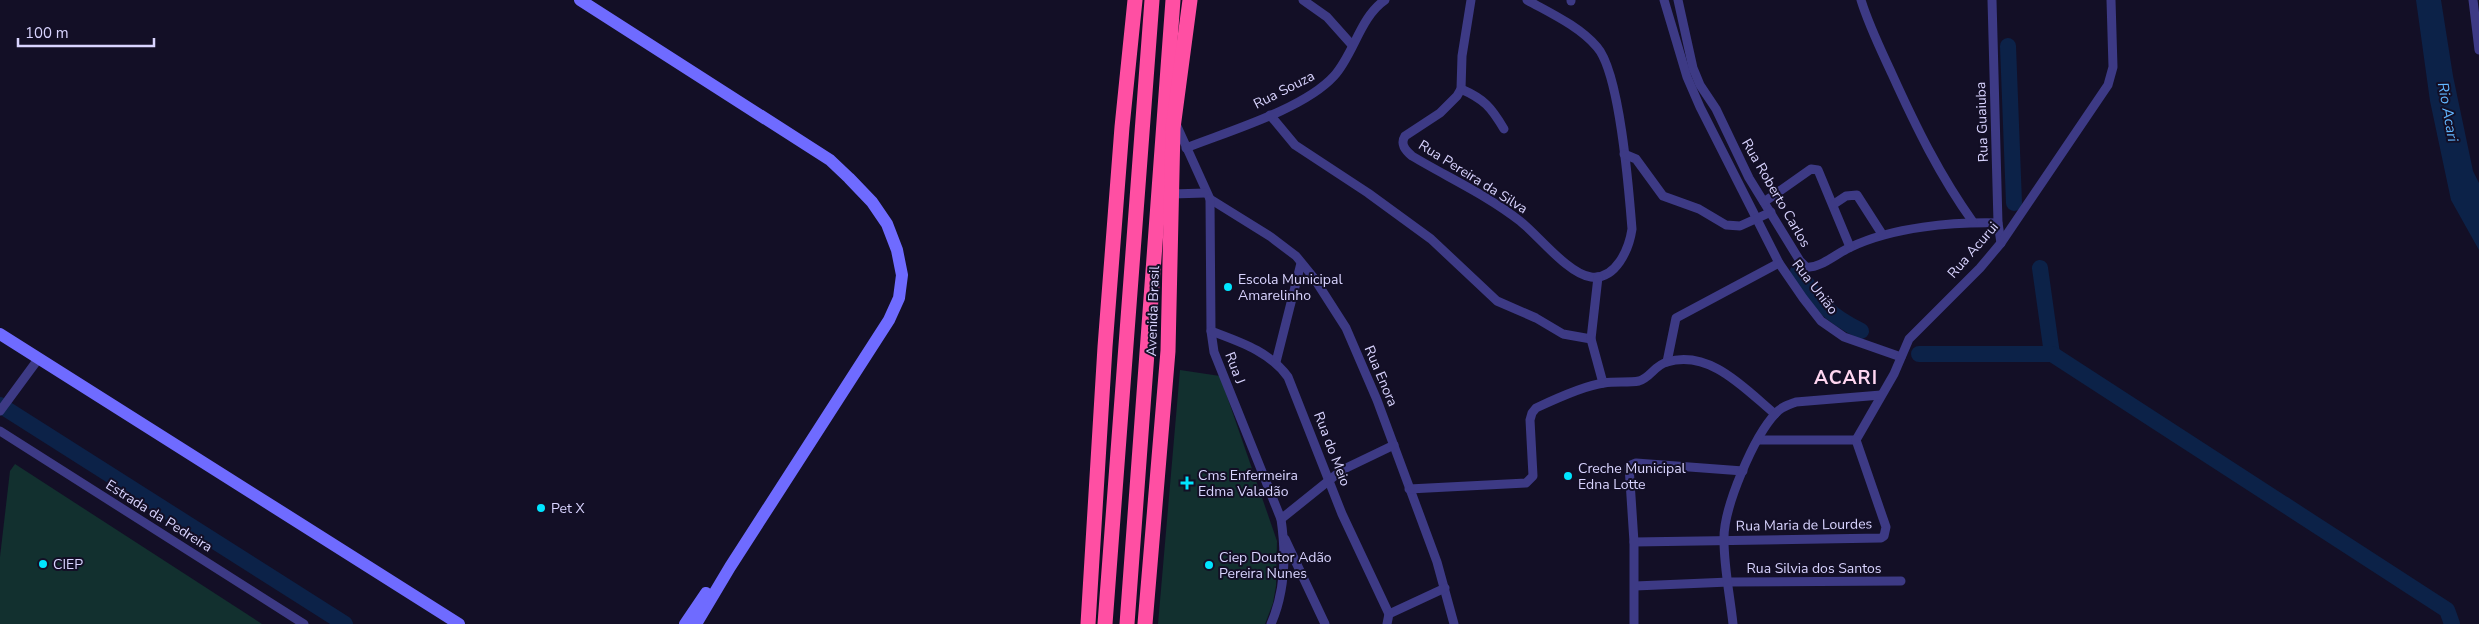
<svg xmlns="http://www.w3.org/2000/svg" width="2479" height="624" font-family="'Nunito Sans',sans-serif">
<rect width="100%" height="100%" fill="#130f26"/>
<g fill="#12302f">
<path d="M1180,370L1220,376L1277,541L1276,586L1273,603L1265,624H1158Z"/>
<path d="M15,464L262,624H0V557L10,471Z"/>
</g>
<path fill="#0c2248" d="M2416,0H2441L2453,76L2473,171L2479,183V250L2451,200L2430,101Z"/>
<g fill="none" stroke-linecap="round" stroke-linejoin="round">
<g stroke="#0c2248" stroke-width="16">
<path d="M2008,46L2014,203"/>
<path d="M2040,268L2052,354"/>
<path d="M1798,271C1819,303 1827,314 1861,331"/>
<path d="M1919,354H2052L2447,610L2452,624"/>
<path d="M0,405L345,624"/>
</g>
<g stroke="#3d3a85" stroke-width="9">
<path d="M1303,0L1327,17L1352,45"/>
<path d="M1471,0L1462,56L1461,89L1457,96L1440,113L1405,136C1400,144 1405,150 1412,156C1447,177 1487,195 1520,221C1538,235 1568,274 1591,277C1616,280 1629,249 1632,229C1629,191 1620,73 1597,47C1579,26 1550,13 1527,0"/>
<path d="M1571,0V1"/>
<path d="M1664,0L1687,77L1700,107L1779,263L1803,298L1821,321L1844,337L1901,357"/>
<path d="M1678,0L1693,68L1700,85L1716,109L1749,178L1800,261L1806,267C1820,269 1838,252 1851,247C1893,227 1952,222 1998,223"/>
<path d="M1861,0C1869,26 1881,50 1892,74C1916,127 1940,176 1973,222"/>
<path d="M1992,0L1998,223L2001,243"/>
<path d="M2473,0L2479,50"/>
<path d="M1461,89C1484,99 1491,107 1504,129"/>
<path d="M1270,115L1295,145L1368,193L1431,239L1497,301L1536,318L1563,334L1591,339"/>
<path d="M1176,124L1210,199L1271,237L1296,256L1314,278L1346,328L1377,400L1437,562L1454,624"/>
<path d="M1186,148C1229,131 1304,109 1334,76C1354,54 1360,17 1385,0"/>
<path d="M1624,154L1636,159L1663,196L1699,209L1726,225L1740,226L1771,212"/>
<path d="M1172,194L1205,193"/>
<path d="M1210,199L1211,331L1214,352L1281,519C1286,553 1285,592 1271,624"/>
<path d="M1764,202L1811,169L1818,170L1850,247"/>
<path d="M1834,204L1846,196L1857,195L1882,234"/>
<path d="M1598,277L1591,339L1603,383"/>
<path d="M1211,331C1240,342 1269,351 1288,377L1342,514L1389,614"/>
<path d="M1276,362L1301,263"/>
<path d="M1667,362L1676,318L1779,263"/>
<path d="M0,411L39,358"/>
<path d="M0,431L304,624"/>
<path d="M1758,440H1856"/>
<path d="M1856,440L1894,374L1909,339L1980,268L2001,243L2108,85L2113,67L2111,0"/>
<path d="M1409,489L1526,483L1533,476L1530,420L1532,413L1536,408C1553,400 1587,385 1604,383C1615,381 1628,383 1639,381C1650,378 1655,365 1667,362C1710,349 1745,389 1775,414"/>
<path d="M1281,519L1342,470L1394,445"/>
<path d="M1285,539L1325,624"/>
<path d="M1634,542L1881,538L1884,536L1886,527L1856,440"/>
<path d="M1635,586L1729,582L1901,581"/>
<path d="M1387,624L1389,614L1445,588"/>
<path d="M1634,624V542L1629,466L1636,463L1743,471"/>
<path d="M1733,624C1730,596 1724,568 1724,540C1723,508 1754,436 1776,413C1781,407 1788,405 1796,402L1881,395"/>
</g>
<g stroke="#6f6bff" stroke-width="12">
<path d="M580,0L830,160L849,178L872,202L887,224L897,250L902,275L899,298L889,320L730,567L696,624"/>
<path d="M0,334L459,624"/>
<path d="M685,624L706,593"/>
</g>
<g stroke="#ff4fa3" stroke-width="15">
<path d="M1088,624L1105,347L1122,127L1135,0"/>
<path d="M1105,624L1152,0"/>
<path d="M1127,624L1173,0"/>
<path d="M1145,624L1168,351L1173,128L1190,0"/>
</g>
</g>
<g fill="#00e5ff" stroke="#130f26" stroke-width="2">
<circle cx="1228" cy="287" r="5"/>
<circle cx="1568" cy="476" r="5"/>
<path d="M1184.5 475.5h5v5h5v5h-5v5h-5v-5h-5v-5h5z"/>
<circle cx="541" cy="508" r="5"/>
<circle cx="43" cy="564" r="5"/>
<circle cx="1209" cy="565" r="5"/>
</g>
<g text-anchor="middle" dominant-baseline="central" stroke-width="4" stroke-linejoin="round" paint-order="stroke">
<g font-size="14" fill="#d9d4ff" stroke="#130f26">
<text transform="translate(1284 90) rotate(-27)">Rua Souza</text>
<text transform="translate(1982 122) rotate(-92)">Rua Guaiuba</text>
<text transform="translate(1473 177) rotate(32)">Rua Pereira da Silva</text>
<text transform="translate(1776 193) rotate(60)">Rua Roberto Carlos</text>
<text transform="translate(1973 250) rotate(-49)">Rua Acurui</text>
<text transform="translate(1815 287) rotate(52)">Rua União</text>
<text transform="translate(1153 311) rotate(-88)">Avenida Brasil</text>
<text transform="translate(1235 368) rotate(69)">Rua J</text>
<text transform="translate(1381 376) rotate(67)">Rua Enora</text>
<text transform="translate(1332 449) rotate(69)">Rua do Meio</text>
<text transform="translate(159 516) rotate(32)">Estrada da Pedreira</text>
<text transform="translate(1804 525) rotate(-1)">Rua Maria de Lourdes</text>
<text x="1814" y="568">Rua Silvia dos Santos</text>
</g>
<g font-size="14" fill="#d9d4ff" stroke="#130f26" text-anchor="start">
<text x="1238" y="279">Escola Municipal<tspan x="1238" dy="16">Amarelinho</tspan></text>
<text x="1578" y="468">Creche Municipal<tspan x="1578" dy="16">Edna Lotte</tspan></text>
<text x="1198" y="475">Cms Enfermeira<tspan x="1198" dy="16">Edma Valadão</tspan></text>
<text x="551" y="508">Pet X</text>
<text x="1219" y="557">Ciep Doutor Adão<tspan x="1219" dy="16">Pereira Nunes</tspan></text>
<text x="53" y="564">CIEP</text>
</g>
<g font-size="15" font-style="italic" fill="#62b6ff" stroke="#130f26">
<text transform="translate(2448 112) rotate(80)">Rio Acari</text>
</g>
<g font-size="19" font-weight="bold" letter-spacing="1" fill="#ffd6f0" stroke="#130f26">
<text x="1846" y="378">ACARI</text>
</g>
</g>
<path d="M18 38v8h136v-8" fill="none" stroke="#d9d4ff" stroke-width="2.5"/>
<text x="25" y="38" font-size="15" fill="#d9d4ff" stroke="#130f26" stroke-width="4" paint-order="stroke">100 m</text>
</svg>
